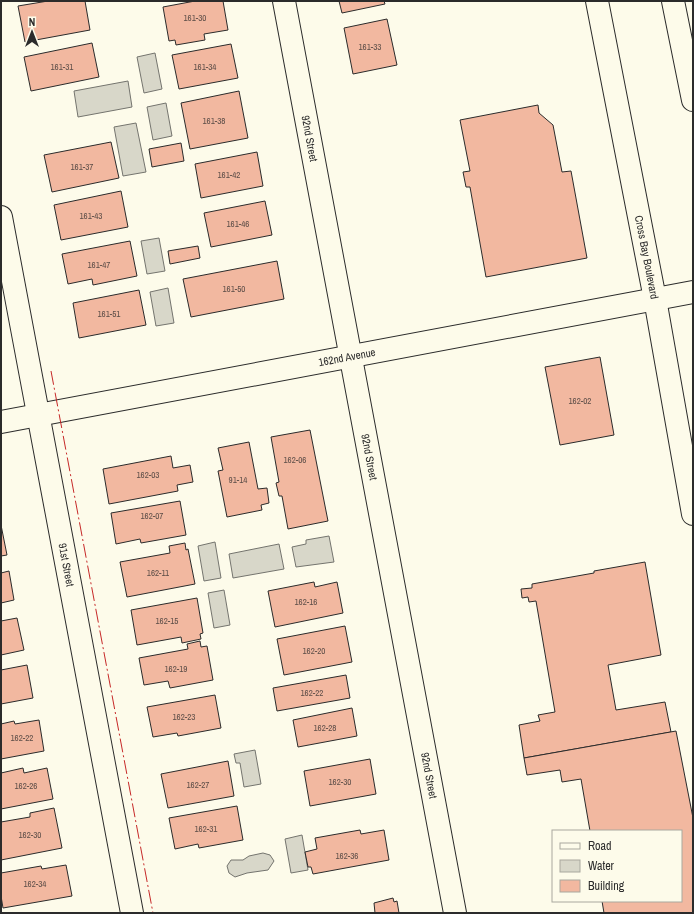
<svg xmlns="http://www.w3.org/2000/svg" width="694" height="914" font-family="'Archivo Narrow',sans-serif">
<rect width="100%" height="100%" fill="#fdfbea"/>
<g fill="#d8d7c9" stroke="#74746e">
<path d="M155,53L162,89L144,93L137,57Z"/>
<path d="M128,81L132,107L78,117L74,91Z"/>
<path d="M166,103L172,136L153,140L147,107Z"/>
<path d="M136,123L146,172L123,176L114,127Z"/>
<path d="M159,238L165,271L147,274L141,241Z"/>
<path d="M168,288L174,323L156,326L150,292Z"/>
<path d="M329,536L334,562L296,567L292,547L306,544V540Z"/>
<path d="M215,542L221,578L204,581L198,546Z"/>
<path d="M279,544L284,569L233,578L229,554Z"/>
<path d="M224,590L230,625L214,628L208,593Z"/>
<path d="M255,750L261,784L244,787L240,763H236L234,754Z"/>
<path d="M302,835L308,870L291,873L285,839Z"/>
<path d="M263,853L270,855L274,861L268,870L247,873L235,877L229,873L227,866L231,860H243L249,856Z"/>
</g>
<g fill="#f2b8a0" stroke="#2b2b2b">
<path d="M48,1H85L90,30L25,42L18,6Z"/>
<path d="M195,1H223L228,30L204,34L205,40L176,45L175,40L169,41L163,7Z"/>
<path d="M339,1H384L385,4L342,13Z"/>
<path d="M387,19L397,65L353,74L344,28Z"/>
<path d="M92,43L99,77L31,91L24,57Z"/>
<path d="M231,44L238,78L179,89L172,55Z"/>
<path d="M239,91L248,138L190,149L181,103Z"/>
<path d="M538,105L539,113L553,125L562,172L571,171L587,258L486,277L470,187H466L463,172L470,171L460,120Z"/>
<path d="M111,142L119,178L52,192L44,155Z"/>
<path d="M181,143L184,161L152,167L149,149Z"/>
<path d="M257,152L263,186L201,198L195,164Z"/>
<path d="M121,191L128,227L61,240L54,205Z"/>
<path d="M265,201L272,235L211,247L204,213Z"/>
<path d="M130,241L137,276L93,285L92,279L68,284L62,254Z"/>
<path d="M198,246L200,258L170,264L168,251Z"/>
<path d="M277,261L284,299L191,317L183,279Z"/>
<path d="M139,290L146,325L79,338L73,303Z"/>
<path d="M600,357L614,435L560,445L545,367Z"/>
<path d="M310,430L328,521L288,529L282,496H279L276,483L279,482L271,437Z"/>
<path d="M249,442L258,489L267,488L269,503L261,505L262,510L227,517L218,471L223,470L218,448Z"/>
<path d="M171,456L173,468L190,465L193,482L177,485L178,491L109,504L103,469Z"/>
<path d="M180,501L186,535L141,543L140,539L116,544L111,513Z"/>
<path d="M1,525L7,555L1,556Z"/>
<path d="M185,543L186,550L188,549L195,584L127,597L120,562L170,553L169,546Z"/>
<path d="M645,562L661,655L608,665L616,710L665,702L671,732L524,758L519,725L540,721L538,715L555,712L536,601L529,602L528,597L522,598L521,589L532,588V584L594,573V571Z"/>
<path d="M9,571L14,600L1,603V573Z"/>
<path d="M314,582L315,587L337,582L343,613L275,627L268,591Z"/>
<path d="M197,598L203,633L200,634L201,639L182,643L181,637L137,645L131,610Z"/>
<path d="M17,618L24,650L1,655V621Z"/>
<path d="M345,626L352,662L284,675L277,639Z"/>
<path d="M200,641L201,647L207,646L213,680L170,688L168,681L144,685L139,658L188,649L187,644Z"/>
<path d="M27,665L33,698L1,704V670Z"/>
<path d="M346,675L350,698L277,711L273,688Z"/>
<path d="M215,695L221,728L178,736L177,733L153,737L147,707Z"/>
<path d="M352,708L357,736L298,747L293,720Z"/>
<path d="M39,720L44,751L1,759V724L14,721L15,724Z"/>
<path d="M676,731L693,818V913H604L602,901H681V831H590L581,779L562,782L560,770L527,775L524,758Z"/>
<path d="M370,759L376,794L310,806L304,771Z"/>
<path d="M228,761L234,796L168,808L161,774Z"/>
<path d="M23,768L24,773L47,768L53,799L1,809V773Z"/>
<path d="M237,806L243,840L199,848L198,844L175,849L169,818Z"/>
<path d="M54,808L62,848L1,860V822L30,817V813Z"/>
<path d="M360,830L361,834L384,830L389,860L313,874L311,867H308L305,852L317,849L315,838Z"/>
<path d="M66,865L72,896L3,908L1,896V873L41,866L42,869Z"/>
<path d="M393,898L394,902L397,901L399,913H375L374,903Z"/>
</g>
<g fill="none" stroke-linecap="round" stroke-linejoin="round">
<g stroke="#2b2b2b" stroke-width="24">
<g id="street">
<path id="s1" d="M284,1L455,913"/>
<path id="s2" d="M1,217L132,913"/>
<path id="s3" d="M1,422L693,292"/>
</g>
</g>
<g stroke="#2b2b2b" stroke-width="24">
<g id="primary">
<path id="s4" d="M597,1L655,299L693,514"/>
<path d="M673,1L693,100"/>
</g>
</g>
<use href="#street" stroke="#fdfbea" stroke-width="22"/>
<use href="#primary" stroke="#fdfbea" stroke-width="22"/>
<path stroke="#c62828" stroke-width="1" stroke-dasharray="14 3 2 3" stroke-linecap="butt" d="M51,371L153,913"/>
</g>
<g text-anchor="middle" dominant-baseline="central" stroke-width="3" stroke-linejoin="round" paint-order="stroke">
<g font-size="9" fill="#5d4e48">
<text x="195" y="18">161-30</text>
<text x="370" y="47">161-33</text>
<text x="62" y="67">161-31</text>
<text x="205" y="67">161-34</text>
<text x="214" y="121">161-38</text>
<text x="82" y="167">161-37</text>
<text x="229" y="175">161-42</text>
<text x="91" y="216">161-43</text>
<text x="238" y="224">161-46</text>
<text x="99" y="265">161-47</text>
<text x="234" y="289">161-50</text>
<text x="109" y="314">161-51</text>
<text x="580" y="401">162-02</text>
<text x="295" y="460">162-06</text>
<text x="148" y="475">162-03</text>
<text x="238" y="480">91-14</text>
<text x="152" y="516">162-07</text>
<text x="158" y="573">162-11</text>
<text x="306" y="602">162-16</text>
<text x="167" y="621">162-15</text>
<text x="314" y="651">162-20</text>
<text x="176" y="669">162-19</text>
<text x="312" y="693">162-22</text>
<text x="184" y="717">162-23</text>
<text x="325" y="728">162-28</text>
<text x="22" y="738">162-22</text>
<text x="340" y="782">162-30</text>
<text x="198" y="785">162-27</text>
<text x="26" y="786">162-26</text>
<text x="206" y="829">162-31</text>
<text x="30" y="835">162-30</text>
<text x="347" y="856">162-36</text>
<text x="35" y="884">162-34</text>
</g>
<g font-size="11" fill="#2b2b2b" stroke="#fdfbea">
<text stroke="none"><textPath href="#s1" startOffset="140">92nd Street</textPath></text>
<text stroke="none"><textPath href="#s4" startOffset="261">Cross Bay Boulevard</textPath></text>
<text stroke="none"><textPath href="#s3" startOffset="352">162nd Avenue</textPath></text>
<text stroke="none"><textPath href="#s1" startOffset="464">92nd Street</textPath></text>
<text stroke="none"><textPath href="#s2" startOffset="354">91st Street</textPath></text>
<text stroke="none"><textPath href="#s1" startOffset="788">92nd Street</textPath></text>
</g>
</g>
<rect width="694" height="914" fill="none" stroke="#2b2b2b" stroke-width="4"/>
<rect x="552" y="830" width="130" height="72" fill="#fdfbea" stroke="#a9a89e"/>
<rect x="560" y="843" width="20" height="6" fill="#fdfbea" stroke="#a9a89e"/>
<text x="588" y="850" font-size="12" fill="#2b2b2b">Road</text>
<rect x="560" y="860" width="20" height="12" fill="#d8d7c9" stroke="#a9a89e"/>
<text x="588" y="870" font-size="12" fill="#2b2b2b">Water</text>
<rect x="560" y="880" width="20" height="12" fill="#f2b8a0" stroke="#a9a89e"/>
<text x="588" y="890" font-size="12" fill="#2b2b2b">Building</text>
<g transform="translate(32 32)" stroke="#fdfbea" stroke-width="3" paint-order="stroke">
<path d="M0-3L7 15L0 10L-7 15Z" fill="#2b2b2b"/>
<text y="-6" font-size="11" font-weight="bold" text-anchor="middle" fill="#2b2b2b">N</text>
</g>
</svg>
